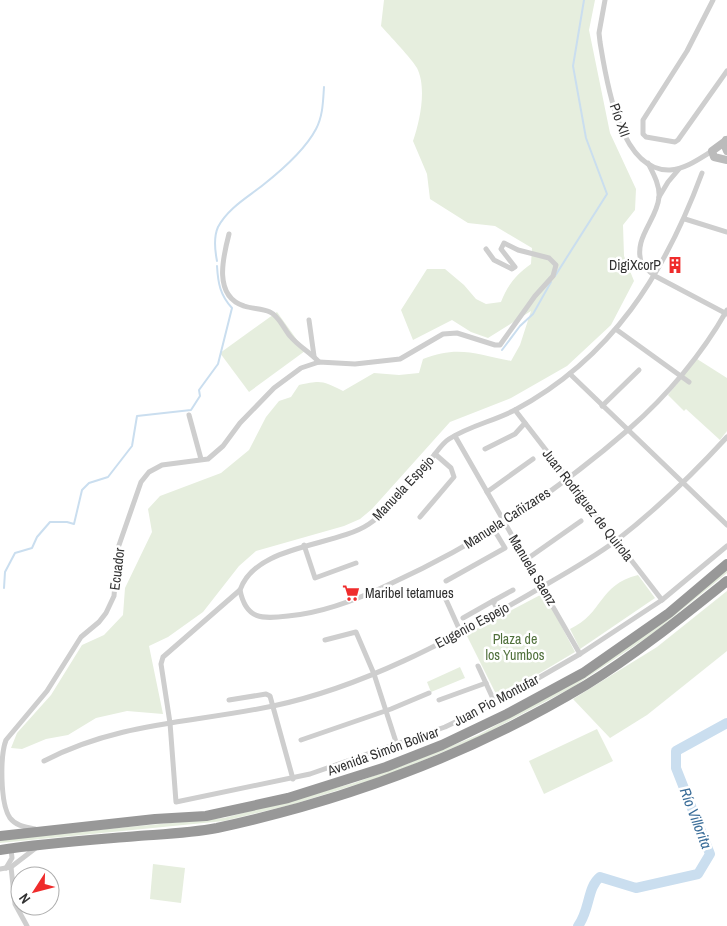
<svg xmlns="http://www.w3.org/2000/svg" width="727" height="926" font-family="'Archivo Narrow',sans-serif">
<rect width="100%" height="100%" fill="#fff"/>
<g fill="#e6eede">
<path d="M384,0H595L589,30L610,133L636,189L635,210L623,225L624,256L634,281L611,325L567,366L511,398L450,422L372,509L360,519L344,526L256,551L239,566L203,612L168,637L149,646L163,714L127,711L96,718L68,735L46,739L22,749L11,748L17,733L51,695L82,645L104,635L123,615L125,588L152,532L148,509L160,496L221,473L249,450L266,417L279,401L291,397L299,385C322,380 323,381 343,391L374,373L399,375L419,373L423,359C457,345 477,354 511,361L520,345L531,311L488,338L471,332L452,320L413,340L401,310L427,269H445L464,285L476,299L486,304L501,302C508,284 516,275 531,264L532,248L495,226L468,223L430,199L427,174L413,141C420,121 427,88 417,68C412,59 389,35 381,26Z"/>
<path d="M277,312L305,351L249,392L220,353Z"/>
<path d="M697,359L727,378V431L720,440L686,409L684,411L668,395Z"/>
<path d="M727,569V573L652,634L573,687L479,737L390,774L294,804L224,821L0,843V839L224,818L354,783L407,764L478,735L571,684Z"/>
<path d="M638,575L655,598L580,649L570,629C604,613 598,585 638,575Z"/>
<path d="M727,591V651L647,715L610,738L573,699L657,647Z"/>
<path d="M544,593L575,652L498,698L466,634Z"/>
<path d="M460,667L465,678L431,692L427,682Z"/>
<path d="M597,729L613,761L544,794L529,761Z"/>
<path d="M153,864L185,868L181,903L150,899Z"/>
</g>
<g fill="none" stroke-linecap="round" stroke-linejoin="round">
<g stroke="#cadeef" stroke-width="2">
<path d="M217,261C215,251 214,236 218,227C228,208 248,197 263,185C282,170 305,150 316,129C323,116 323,101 324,87"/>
<path d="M555,276L607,194L586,138L573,66L584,0"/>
<path d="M502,350L520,326L533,314L551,282"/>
<path d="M4,588L5,572L15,553L32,548L37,537L50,522H67L74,524L82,490L89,483L108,477L132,446L137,416L191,410L200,396L199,390L218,364L232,308C220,295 218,283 217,266"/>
</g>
<path stroke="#cadeef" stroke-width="10" d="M578,926C590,911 587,887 600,877L636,888L698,874L710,854L676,768V751L727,723"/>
<g stroke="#cecece" stroke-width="5">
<path d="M605,0L599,33L600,42C606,78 619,172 670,170C685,169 699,159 712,151"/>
<path d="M713,0L687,51L643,120V134L646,137L675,142L678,140L727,71"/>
<path d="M648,163C653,173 660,185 659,197C657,221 632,238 642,265L655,276L727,314"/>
<path d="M702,173C665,273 612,358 515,410C494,421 469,426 449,439C441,444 436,454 429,461C411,482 393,508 369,524C335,547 256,544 240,590L163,657L161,664L170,723L176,802L310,774L445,727L495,703L580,654L662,600L727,546"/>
<path d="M659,197L668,182L679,169"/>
<path d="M685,219L727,232"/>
<path d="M229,234C223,257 213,296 244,306C252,309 262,308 270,312C279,316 284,329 290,336C298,346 310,352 319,362"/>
<path d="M309,320L314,356"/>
<path d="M617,330L689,382"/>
<path d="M570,374L727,525"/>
<path d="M602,406L639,370"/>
<path d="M515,410L662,600"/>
<path d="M189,415L201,459"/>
<path d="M455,436L580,654"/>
<path d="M485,449L515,434L525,423"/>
<path d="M487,492L533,459"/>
<path d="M420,517L454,477L451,468L435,454"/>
<path d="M304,545L315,578L356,563"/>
<path d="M527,559L581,521"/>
<path d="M446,581L505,548L493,528"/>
<path d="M240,590C246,620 262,619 288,616C324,613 359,599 392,583C477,544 558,491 629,429C667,396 703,353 727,310"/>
<path d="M443,593L461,633"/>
<path d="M493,601L513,590"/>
<path d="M463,618L493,601L499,612"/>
<path d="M325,640L356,632L374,674L397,745"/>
<path d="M478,666L495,703"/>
<path d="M229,700L266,694L270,696L293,779"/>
<path d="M439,700L486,683"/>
<path d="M301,740L391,709L429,693"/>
<path d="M44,761C119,722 193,723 273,706C363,687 448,641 528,595C557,578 589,561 617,540C657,509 693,474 727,437"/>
<path d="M35,829C26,827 16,826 10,818C0,804 0,756 6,740L47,691L81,637L99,622L106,613L114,596L118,548L141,482L149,472L162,465L208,459L223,446L240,423L274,388L301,368L319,362L355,364L400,359L443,334L457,333L495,345H500L535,296L553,276L556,265L549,258L518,250L504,243L501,249L515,267L512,269L494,260L486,249"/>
<path d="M11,867L15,904L27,926"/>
<path d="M6,868L12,858L11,849"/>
<path d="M0,869L11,867L37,847"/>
</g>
<g stroke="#bbb" stroke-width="8">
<path d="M726,140L725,146L727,151"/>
<path d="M727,140L712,151L714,157L727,160"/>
</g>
<g stroke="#989898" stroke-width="10">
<path d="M0,836L155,819L206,816L288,798L386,767L442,745L507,714L583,673L669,613L727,564"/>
<path d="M0,850C46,843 92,840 138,836C165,834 191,833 217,828C347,800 473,753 586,685C635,655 682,617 727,581"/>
</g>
</g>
<defs>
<g id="building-bare" transform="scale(1.35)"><path d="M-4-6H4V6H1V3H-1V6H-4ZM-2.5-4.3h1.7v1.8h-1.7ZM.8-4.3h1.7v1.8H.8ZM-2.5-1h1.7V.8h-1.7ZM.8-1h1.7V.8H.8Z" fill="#ef2c2c" stroke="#fff" stroke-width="2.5" paint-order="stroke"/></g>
<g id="supermarket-bare" transform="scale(1.35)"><path d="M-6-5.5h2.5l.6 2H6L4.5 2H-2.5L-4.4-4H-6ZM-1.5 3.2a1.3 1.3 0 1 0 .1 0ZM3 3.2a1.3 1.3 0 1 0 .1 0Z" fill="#ef2c2c" stroke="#fff" stroke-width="2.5" paint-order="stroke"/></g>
</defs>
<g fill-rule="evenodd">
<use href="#building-bare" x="675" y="265"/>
<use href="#supermarket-bare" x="351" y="593"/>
</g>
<g text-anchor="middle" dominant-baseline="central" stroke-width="5" stroke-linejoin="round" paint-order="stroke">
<g font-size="14" fill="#313131" stroke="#fff">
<text transform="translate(620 120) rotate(70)">Pío XII</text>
<text transform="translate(403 488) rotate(-47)">Manuela Espejo</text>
<text transform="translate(588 505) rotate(52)">Juan Rodriguez de Quirola</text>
<text transform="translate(507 518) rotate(-33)">Manuela Cañizares</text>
<text transform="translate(117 569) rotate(-83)">Ecuador</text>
<text transform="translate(533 570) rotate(59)">Manuela Saenz</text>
<text transform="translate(472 625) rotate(-28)">Eugenio Espejo</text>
<text transform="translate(496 700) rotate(-28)">Juan Pio Montufar</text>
<text transform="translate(383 751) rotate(-20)">Avenida Simón Bolívar</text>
</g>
<g font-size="14" fill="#313131" stroke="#fff" text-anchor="end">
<text x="661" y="265">DigiXcorP</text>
<text x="365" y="593" text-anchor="start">Maribel tetamues</text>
</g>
<g font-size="14" fill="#50703b" stroke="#fff">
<text x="515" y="639">Plaza de<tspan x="515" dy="16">los Yumbos</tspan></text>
</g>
<g font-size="15" font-style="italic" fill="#396c98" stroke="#fff">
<text transform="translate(696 818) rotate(69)">Río Villorita</text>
</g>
</g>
<g transform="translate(35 891) rotate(234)"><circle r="24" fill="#ffffff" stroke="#adadad"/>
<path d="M0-4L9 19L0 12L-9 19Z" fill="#ef2c2c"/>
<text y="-8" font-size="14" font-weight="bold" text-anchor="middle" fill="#313131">N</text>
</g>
</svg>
